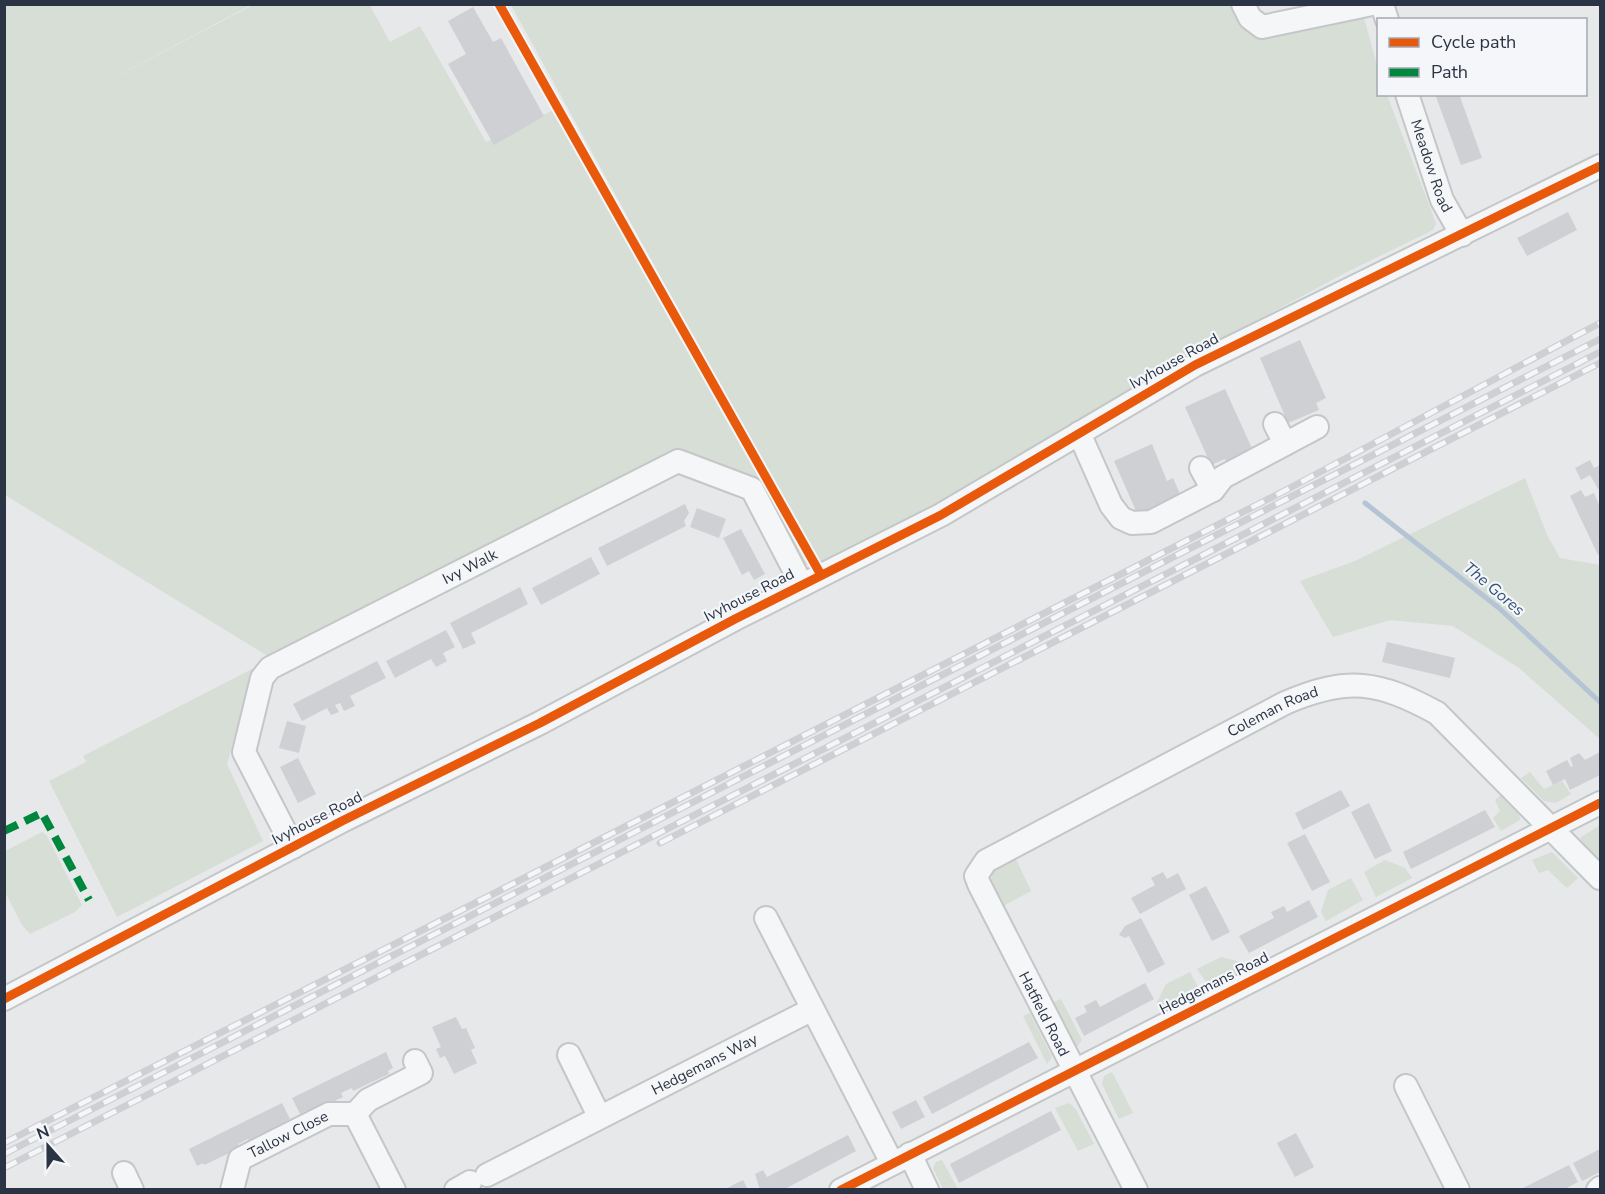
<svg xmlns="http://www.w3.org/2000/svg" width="1605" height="1194" font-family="'Nunito Sans',sans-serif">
<rect width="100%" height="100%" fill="#e6e8ea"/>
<g fill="#d6ded6">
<path d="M369,4L390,42L420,26L486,142L554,110L810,563L804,566L760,486L671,452L271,658L5,495L4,5H251L73,99L253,5Z"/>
<path d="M1231,4C1238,18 1242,28 1256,35L1363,14L1378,69V94L1387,95L1433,215L1436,224L1433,230L1345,273L1164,371L938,508L822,570L511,5Z"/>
<path d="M1525,478L1547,535L1560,558L1600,565V739L1519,668L1453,626L1390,620L1333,637L1300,581L1355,561Z"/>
<path d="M254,668L227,764L263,841L117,917L49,781L86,762L83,756Z"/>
<path d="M1530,772L1544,789L1562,781L1571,794L1556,803L1544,801L1521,778Z"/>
<path d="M1501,795L1519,814L1520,820L1501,831L1493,818L1500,811L1495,800Z"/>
<path d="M1600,825V866L1580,838Z"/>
<path d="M42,832L47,836L82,905L75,912L30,934L22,925L5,892V851Z"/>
<path d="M1552,852L1578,878L1567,888L1548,870L1539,873L1532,860Z"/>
<path d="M1016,859L1031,891L1003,906L991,881L992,871Z"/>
<path d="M1385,860L1405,868L1412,878L1376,897L1364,872Z"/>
<path d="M1351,878L1363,900L1326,921L1321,912L1328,890Z"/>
<path d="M1221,957L1245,963L1249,972L1212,990L1197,969Z"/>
<path d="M1190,972L1201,993L1196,1000L1164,1016L1157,1002L1166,984Z"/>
<path d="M1061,999L1082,1040L1077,1047L1054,1002Z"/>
<path d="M1030,1013L1052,1057L1047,1064L1023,1016Z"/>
<path d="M1112,1072L1133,1113L1119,1119L1102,1084L1104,1076Z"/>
<path d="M1069,1103L1075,1108L1094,1144L1078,1151L1055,1108Z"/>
<path d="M942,1160L958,1189H943L933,1168L936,1162Z"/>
</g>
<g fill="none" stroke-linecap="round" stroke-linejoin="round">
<path stroke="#b4c4d5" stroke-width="5" d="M1365,503L1499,608L1600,702"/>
</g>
<g fill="#ced0d3">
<path d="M473,7L493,42L501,38L544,116L494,145L448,64L466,54L448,21Z"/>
<path d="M1435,94H1459L1482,158L1461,165Z"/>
<path d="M1568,212L1577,230L1527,256L1517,238Z"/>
<path d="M1300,340L1326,398L1316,403L1319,410L1288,423L1260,358Z"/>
<path d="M1225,389L1255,455L1229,467L1225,459L1211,465L1185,407Z"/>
<path d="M1152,444L1167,481L1173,478L1183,501L1140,520L1114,461Z"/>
<path d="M1590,460L1594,468L1600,465V488L1598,489L1590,475L1581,480L1575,468Z"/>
<path d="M1581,490L1585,497L1594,493L1600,507V554L1598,555L1570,496Z"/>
<path d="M685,504L689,513L684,521L686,526L607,566L598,548Z"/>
<path d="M697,508L726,519L719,538L690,527Z"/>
<path d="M741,529L765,574L754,580L749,571L742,575L723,538Z"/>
<path d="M591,557L600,574L541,605L532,588Z"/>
<path d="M520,587L528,604L471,633L476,643L463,649L450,623Z"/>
<path d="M446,630L455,647L443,653L447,661L436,667L431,659L395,678L386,661Z"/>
<path d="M1387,642L1455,658L1450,678L1382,662Z"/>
<path d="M377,661L386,678L350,696L355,706L344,711L340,703L335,705L339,712L331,715L327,708L302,721L293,704Z"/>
<path d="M287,721L306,726L299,753L279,748Z"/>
<path d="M1600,752V775L1570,790L1565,779L1553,785L1546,771L1567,760L1571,767L1573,766L1570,758L1579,753L1585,760Z"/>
<path d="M298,758L316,794L298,803L280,767Z"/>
<path d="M1341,790L1350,806L1303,830L1295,813Z"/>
<path d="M1369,803L1392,851L1375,859L1351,812Z"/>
<path d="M1485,810L1495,827L1411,869L1403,852Z"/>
<path d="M1305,834L1330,882L1312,891L1287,843Z"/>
<path d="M1163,872L1167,879L1178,873L1186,889L1140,914L1131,898L1155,885L1151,878Z"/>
<path d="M1206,886L1230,932L1212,941L1189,895Z"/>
<path d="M1309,900L1318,917L1249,953L1239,936L1274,918L1271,912L1284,906L1287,912Z"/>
<path d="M1141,918L1165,964L1148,973L1129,936L1125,938L1119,935L1125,926Z"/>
<path d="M1145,983L1154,999L1084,1036L1075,1018L1087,1012L1084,1006L1096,1000L1100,1007Z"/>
<path d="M456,1017L462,1029L466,1028L475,1048L471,1050L477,1063L454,1074L445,1056L440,1058L436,1049L441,1047L432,1027Z"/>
<path d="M1029,1042L1038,1058L932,1114L923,1097Z"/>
<path d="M386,1052L393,1068L388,1071L389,1074L353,1091L352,1088L341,1093L343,1097L308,1114L306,1111L300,1114L292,1098Z"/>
<path d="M916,1100L925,1117L901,1129L892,1112Z"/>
<path d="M282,1103L290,1119L284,1122L285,1125L250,1142L248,1139L238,1144L240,1148L204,1165L203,1163L197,1166L189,1149Z"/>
<path d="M1051,1111L1061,1130L959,1183L950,1164Z"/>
<path d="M1296,1133L1314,1167L1295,1177L1277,1143Z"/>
<path d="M848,1135L856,1151L783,1190H760L755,1174L763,1170L767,1177Z"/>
<path d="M1600,1149V1172L1582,1181L1573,1163Z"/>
<path d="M1569,1165L1578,1182L1563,1190H1519Z"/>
<path d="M743,1180L748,1190H724L731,1186Z"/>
</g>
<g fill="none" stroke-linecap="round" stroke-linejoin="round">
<g stroke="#c4c6c8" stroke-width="26">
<g id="minor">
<path d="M1243,4L1250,18L1262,27L1372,4"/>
<path d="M1382,4L1387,20"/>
<path id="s1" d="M1407,94L1442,200L1462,235"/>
<path d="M1275,424L1285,444"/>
<path d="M1079,433L1111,505L1121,518L1132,523L1151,522L1213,490L1201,468"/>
<path d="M1213,490L1223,477L1317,427"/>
<path id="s2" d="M293,847L244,752L262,678L270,668L678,461L752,489L802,585"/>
<path d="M766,918L892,1163"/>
<path d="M4,999L342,821L540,723L735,619L941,515L1195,365L1600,166"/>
<path d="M569,1055L599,1116"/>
<path d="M1406,1086L1458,1190"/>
<path d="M355,1114L368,1100L421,1073L415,1061"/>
<path d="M910,1154L927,1190"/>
<path d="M124,1173L132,1190"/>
<path id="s3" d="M487,1175L811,1010"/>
<path id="s4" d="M232,1190L240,1159L329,1114H355L394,1190"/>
<path d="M456,1190L470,1182"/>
<path d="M841,1190L1600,803"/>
<path id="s5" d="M1136,1190L979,884L976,876L986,861L1285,703C1348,676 1378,681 1437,713L1600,878"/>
<path d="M1598,1190L1600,1188"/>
</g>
</g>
<use href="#minor" stroke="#f5f6f7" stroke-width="22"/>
<g stroke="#cecfd2" stroke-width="7">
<g id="rail">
<path d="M660,843L1600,363"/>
<path d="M4,1143L1288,489L1600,323"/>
<path d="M4,1154L1600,339"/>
<path d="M4,1168L1600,352"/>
</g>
</g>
<use href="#rail" stroke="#f4f6f9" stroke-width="4.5" stroke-dasharray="14" stroke-linecap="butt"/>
<path stroke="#00873e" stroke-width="8" stroke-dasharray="15 8" stroke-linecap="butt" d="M4,831L42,813L89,900"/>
<g stroke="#f4f6f9" stroke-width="13">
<g id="cycleway">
<path d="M499,4L821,575"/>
<path d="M4,999L342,821L540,723L735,619L941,515L1195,365L1600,166"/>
<path d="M841,1190L1600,803"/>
</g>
</g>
<use href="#cycleway" stroke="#e8590c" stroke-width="9"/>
</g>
<g text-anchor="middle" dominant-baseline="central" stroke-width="4.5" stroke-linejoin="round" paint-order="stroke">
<g font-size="15" fill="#2b3445" stroke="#f4f6f9">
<text stroke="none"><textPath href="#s1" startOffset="76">Meadow Road</textPath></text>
<text transform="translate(1174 361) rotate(-29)">Ivyhouse Road</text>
<text stroke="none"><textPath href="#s2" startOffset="420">Ivy Walk</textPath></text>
<text transform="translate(749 595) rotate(-27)">Ivyhouse Road</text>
<text stroke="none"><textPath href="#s5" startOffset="694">Coleman Road</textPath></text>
<text transform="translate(317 818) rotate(-27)">Ivyhouse Road</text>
<text transform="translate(1214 983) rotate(-27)">Hedgemans Road</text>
<text transform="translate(1044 1014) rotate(63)">Hatfield Road</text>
<text stroke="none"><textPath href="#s3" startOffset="244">Hedgemans Way</textPath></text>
<text stroke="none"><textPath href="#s4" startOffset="86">Tallow Close</textPath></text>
</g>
<g font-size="16" font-style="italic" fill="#34527a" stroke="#f4f6f9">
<text transform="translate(1494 589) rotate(40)">The Gores</text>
</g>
</g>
<rect width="1605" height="1194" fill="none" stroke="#2b3445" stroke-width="12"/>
<rect x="1377" y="18" width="210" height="78" fill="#f4f6f9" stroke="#a4a8b1" stroke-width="1.5"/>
<rect x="1389" y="38" width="30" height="9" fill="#e8590c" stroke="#a4a8b1" stroke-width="1.5"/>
<text x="1431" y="48" font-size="18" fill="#2b3445">Cycle path</text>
<rect x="1389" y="68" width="30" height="9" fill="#00873e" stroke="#a4a8b1" stroke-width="1.5"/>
<text x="1431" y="78" font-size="18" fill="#2b3445">Path</text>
<g transform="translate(48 1146) rotate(339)" stroke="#f4f6f9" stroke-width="4.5" paint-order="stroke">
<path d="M0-4.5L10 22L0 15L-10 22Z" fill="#2b3445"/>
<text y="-9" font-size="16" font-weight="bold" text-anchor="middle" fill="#2b3445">N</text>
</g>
</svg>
